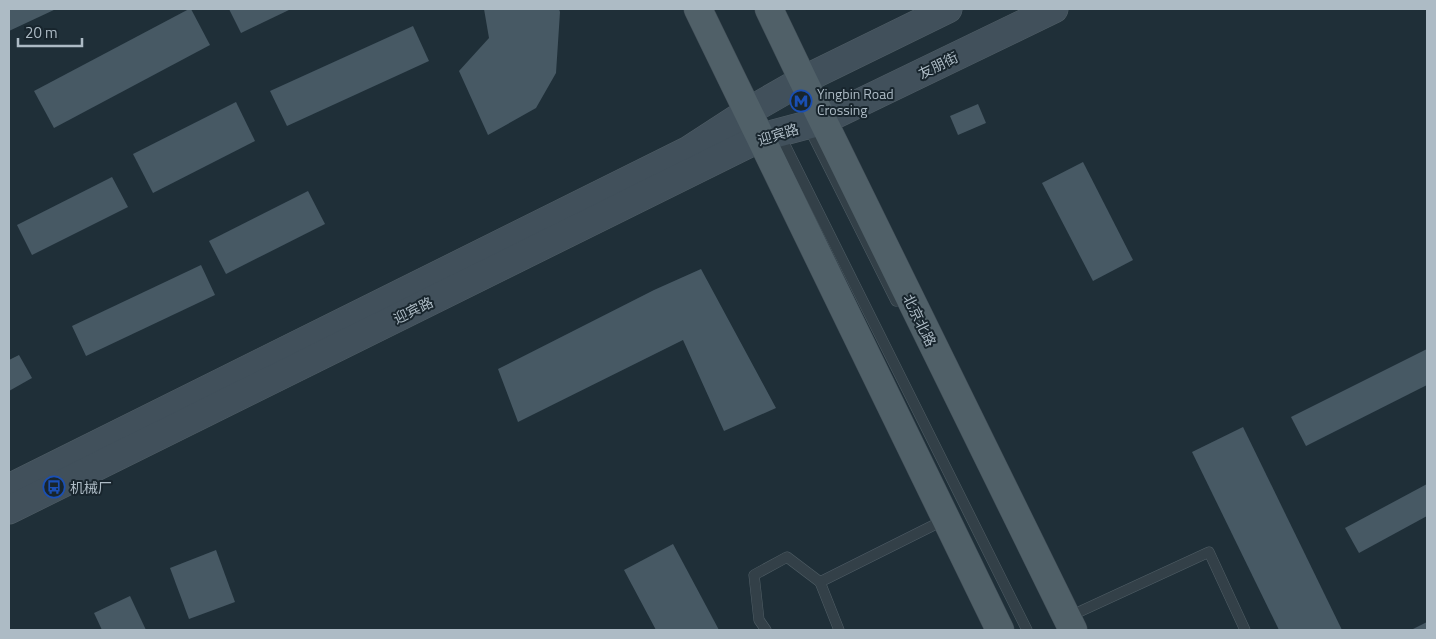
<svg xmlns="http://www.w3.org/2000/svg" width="1436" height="639" font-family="'Titillium Web','Noto Sans SC',sans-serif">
<rect width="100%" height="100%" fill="#1f2f38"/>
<g fill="#475964">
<path d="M9,9H56L9,31Z"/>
<path d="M189,9H191L210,45L54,128L34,91Z"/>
<path d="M229,9H291L241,33Z"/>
<path d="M484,9H559L560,12L556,73L536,108L488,135L459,71L489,38Z"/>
<path d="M413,26L429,61L287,126L270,91Z"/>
<path d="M236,102L255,141L153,193L133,154Z"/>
<path d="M978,104L986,123L958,135L950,116Z"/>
<path d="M1083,162L1133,260L1093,281L1042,183Z"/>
<path d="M112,177L128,207L32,255L17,225Z"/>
<path d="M308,191L325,224L226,274L209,241Z"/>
<path d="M201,265L215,295L86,356L72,326Z"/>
<path d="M701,269L776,408L724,431L683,340L518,422L498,369L654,290Z"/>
<path d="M1427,349V385L1306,446L1291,417Z"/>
<path d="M19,355L32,378L9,391V360Z"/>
<path d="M1243,427L1342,630H1279L1192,452Z"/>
<path d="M1427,484V516L1359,553L1345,528Z"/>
<path d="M673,544L719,630H656L624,570Z"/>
<path d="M216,550L235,602L189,619L170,568Z"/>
<path d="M130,596L146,630H102L94,613Z"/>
<path d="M1427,622V630H1411Z"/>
</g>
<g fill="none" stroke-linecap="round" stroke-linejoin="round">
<g stroke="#505e66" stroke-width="11">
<g id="lane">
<path d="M808,126L896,301"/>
<path d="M779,133L1027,630"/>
<path d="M820,582L944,520"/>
<path d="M1068,617L1209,552L1245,630"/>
<path d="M766,630L759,620L754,575L787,557L820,582L839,630"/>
</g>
</g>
<g stroke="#505e66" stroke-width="29">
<g id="secondary">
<path d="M9,488L689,150L749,111L803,80L948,9"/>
<path d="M9,510L762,137L822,121L1054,9"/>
</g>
</g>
<g stroke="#3f4c55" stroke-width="29">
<g id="primary">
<path d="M698,9L1000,630"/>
<path d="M769,9L803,80L1073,630"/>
</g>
</g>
<use href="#lane" stroke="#334048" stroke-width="10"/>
<use href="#secondary" stroke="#41505b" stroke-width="28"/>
<use href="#primary" stroke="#506068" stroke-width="28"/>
</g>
<defs>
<g id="metro-ring" transform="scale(1.125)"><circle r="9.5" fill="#18252d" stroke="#1a4fb4" stroke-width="1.5"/><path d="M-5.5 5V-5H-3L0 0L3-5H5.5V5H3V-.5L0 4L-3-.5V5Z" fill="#1a4fb4"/></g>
<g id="bus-ring" transform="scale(1.125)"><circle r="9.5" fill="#18252d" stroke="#1a4fb4" stroke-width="1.5"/><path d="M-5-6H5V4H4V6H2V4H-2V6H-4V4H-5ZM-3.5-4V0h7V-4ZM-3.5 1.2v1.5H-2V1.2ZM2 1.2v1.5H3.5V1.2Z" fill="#1a4fb4"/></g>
</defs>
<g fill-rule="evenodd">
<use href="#metro-ring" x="801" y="101"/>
<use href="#bus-ring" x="54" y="487"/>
</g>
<g text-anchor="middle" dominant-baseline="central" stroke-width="4" stroke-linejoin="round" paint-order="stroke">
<g font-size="14" fill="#adbbc5" stroke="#18252d">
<text transform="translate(938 65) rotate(-26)">友朋街</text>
<text transform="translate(778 134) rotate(-17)">迎宾路</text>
<text transform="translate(413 310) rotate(-26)">迎宾路</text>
<text transform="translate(920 320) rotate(64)">北京北路</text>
</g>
<g font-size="14" fill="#adbbc5" stroke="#18252d" text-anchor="start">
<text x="817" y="93">Yingbin Road<tspan x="817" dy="16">Crossing</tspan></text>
<text x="70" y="487">机械厂</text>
</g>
</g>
<rect width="1436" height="639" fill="none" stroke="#adbbc5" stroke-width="20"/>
<path d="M18 38v8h64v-8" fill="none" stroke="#adbbc5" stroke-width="2.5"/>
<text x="25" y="38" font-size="15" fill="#adbbc5" stroke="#18252d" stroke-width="4" paint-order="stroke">20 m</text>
</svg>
